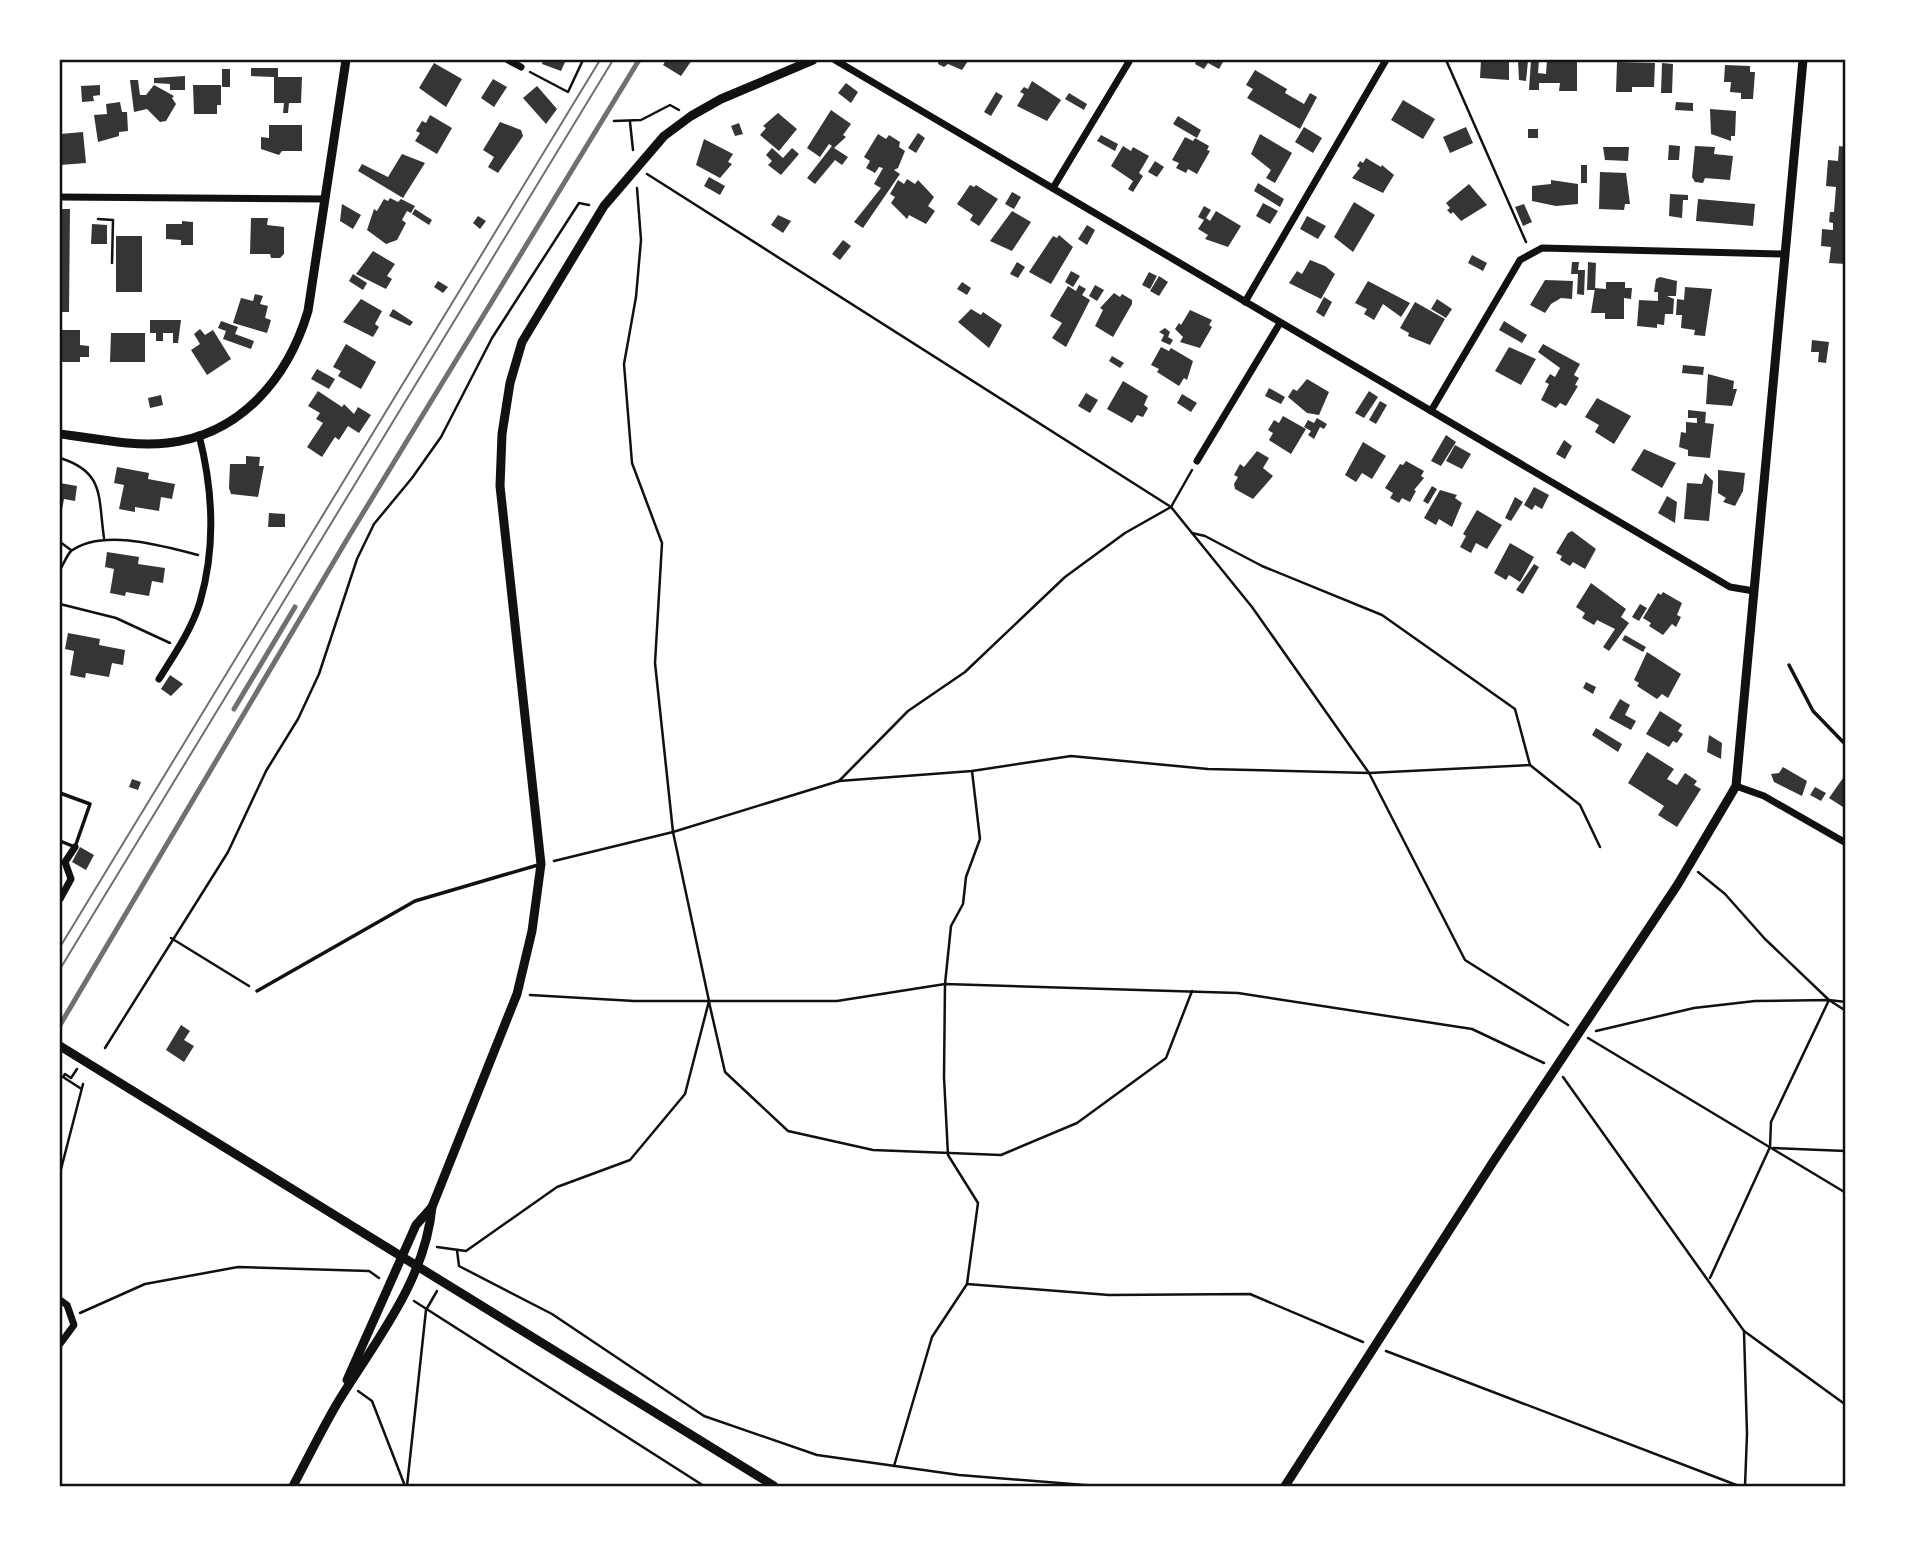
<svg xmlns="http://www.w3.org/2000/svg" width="1905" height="1546" font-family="Signika,sans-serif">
<rect width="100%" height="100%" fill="#fff"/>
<g fill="#353535">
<path d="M543,60H566L561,71L542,64Z"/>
<path d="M666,60H692L681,76L663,65Z"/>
<path d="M939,60H964L968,61L962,70L948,64L944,67L938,64Z"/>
<path d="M1197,60H1224L1219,69L1208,63L1204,69L1195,64Z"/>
<path d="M1481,60H1509V80L1480,78Z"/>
<path d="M1531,60H1539L1538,73L1546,74L1547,60L1577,61V91H1559L1560,83H1539V90H1529Z"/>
<path d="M1518,61H1528L1526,81L1519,80Z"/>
<path d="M1617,62L1655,63L1654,87H1632V92H1616Z"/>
<path d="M434,63L462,79L446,107L419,88Z"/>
<path d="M1662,63L1673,64L1672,93H1661Z"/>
<path d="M1725,65L1750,66V72H1755L1753,99H1741V93L1730,92L1731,82H1724Z"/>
<path d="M251,68H278V77H302L301,103H289L288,113H283L284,103H274V77L251,76Z"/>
<rect x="222" y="69" width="8" height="18"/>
<path d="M1255,70L1287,89L1285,93L1304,104L1310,93L1317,97L1300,129L1247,98L1253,89L1246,85Z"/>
<path d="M185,76V90H170V84L154,83V78Z"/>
<path d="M493,79L507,87L494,107L481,98Z"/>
<path d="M130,80H138L140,95H146L154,85L174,96L172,98L176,104L166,121L160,122L147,109L134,112Z"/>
<path d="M1032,81L1061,100L1047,121L1017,106L1024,94L1020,92L1024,87L1028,89Z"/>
<path d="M846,83L858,92L851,103L838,93Z"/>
<path d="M100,85V95L93,96L94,101L82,102L81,86Z"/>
<path d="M193,85H221V105H217V114H194Z"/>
<path d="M537,86L557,109L546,124L523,98Z"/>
<path d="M996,92L1003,96L991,116L984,112Z"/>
<path d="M1069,93L1087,104L1084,110L1065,99Z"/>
<path d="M1403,100L1435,119L1423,139L1391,120Z"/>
<path d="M120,102L122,112H127L128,131L119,132V136L98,142L94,115L107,114L106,104Z"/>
<path d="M1676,102L1693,103V111L1675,110Z"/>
<path d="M1710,109L1736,111L1735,136H1731V141L1711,134Z"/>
<path d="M831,110L851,124L843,135L846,137L834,148L848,157L842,165L835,160L815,184L807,178L832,146L829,144L820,157L807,148Z"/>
<path d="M778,113L797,129L779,151L760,135L766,128L763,126Z"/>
<path d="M430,115L452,128L437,154L415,141L420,133L416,131L422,121L426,123Z"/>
<path d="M1178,116L1201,130L1197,138L1173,124Z"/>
<path d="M500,122L521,130L523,136L498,173L488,167L494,157L483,150Z"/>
<path d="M739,123L743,134L735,136L731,126Z"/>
<path d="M269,125H302V151H282L279,155L261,149V137L269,138Z"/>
<path d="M1304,127L1322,138L1313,153L1295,142Z"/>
<path d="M1466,127L1473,143L1450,153L1443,137Z"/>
<rect x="1528" y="129" width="10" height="9"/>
<path d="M83,132L86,163L60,165V134Z"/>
<path d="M918,133L925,138L916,153L908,148Z"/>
<path d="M878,134L886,139L889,135L900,142L899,147L905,151L898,168L894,170L900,174L863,228L854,222L881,188L874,184L883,168L879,167L875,173L866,168L870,161L864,157Z"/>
<path d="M1260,134L1292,153L1275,183L1266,178L1271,170L1251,154Z"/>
<path d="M1101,135L1118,144L1115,151L1097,141Z"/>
<path d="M1185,137L1193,141L1195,138L1209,146L1207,150L1210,151L1197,174L1188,169L1186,173L1176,168L1179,163L1172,160Z"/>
<path d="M704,139L733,154L728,162L732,164L720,178L696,165Z"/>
<path d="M1669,145L1680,146L1679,160H1668Z"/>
<path d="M1123,146L1131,151L1133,147L1149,156L1139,173L1143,176L1133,192L1128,189L1133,181L1111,166Z"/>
<path d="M1695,146L1715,147L1714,154L1733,156L1730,180L1705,178L1703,183L1695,182L1692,177Z"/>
<path d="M1839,146L1846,147V264L1829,263L1831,247L1821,246L1822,229L1833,230V223L1829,222L1830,212H1834L1836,187L1826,186L1828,160L1838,161Z"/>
<path d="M1603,147H1629L1628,161L1605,160Z"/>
<path d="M772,148L783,158L792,148L799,154L781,175L768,165L772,161L766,155Z"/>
<path d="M402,154L425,163L403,198L358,171L362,164L388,177Z"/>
<path d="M1366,158L1381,167L1382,165L1394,175L1383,193L1352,178L1360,168L1357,166L1360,161L1363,163Z"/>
<path d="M1155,161L1164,167L1157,177L1148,172Z"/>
<rect x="1581" y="165" width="6" height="18"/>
<path d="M1600,172L1626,173L1630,204H1625L1624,210L1599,209Z"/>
<path d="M709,177L725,186L720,195L704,186Z"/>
<path d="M907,179L915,184L918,180L934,197L928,206L935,211L926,224L909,215L907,219L891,203L895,197L890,194L898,180L904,184Z"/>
<path d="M1551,180L1578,184V204L1556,206L1532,201V186L1551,184Z"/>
<path d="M1258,183L1284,199L1280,207L1254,191Z"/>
<path d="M1469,184L1487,205L1461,221L1453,212L1451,214L1447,210L1450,208L1446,203Z"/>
<path d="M970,185L974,187L976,185L998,199L979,226L970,220L973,215L957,204Z"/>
<path d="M1012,192L1021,197L1014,209L1005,204Z"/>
<path d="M1670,194L1688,195V200H1683L1682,218L1669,216Z"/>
<path d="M390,198L398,202L401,199L415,206L411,213L407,211L402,220L406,223L397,240L386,244L367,230L374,209L377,211L384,199L388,201Z"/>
<path d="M1698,199L1755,204L1753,226L1696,221Z"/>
<path d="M1354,202L1375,215L1353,252L1334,237Z"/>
<path d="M1263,203L1278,211L1270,224L1256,216Z"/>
<path d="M342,204L361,215L353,229L340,221Z"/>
<path d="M1524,204L1532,222L1523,226L1515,207Z"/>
<path d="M1204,206L1211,210L1206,218L1210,221L1216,211L1241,226L1228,247L1205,239L1208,235L1198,229L1204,220L1198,217Z"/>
<path d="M60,209H70L69,312H60Z"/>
<path d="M415,209L432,220L429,225L412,214Z"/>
<path d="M1012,211L1031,222L1012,251L990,241Z"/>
<path d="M778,215L791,221L783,233L771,225Z"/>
<path d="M478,216L486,221L480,229L473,223Z"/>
<path d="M1307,216L1326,226L1318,239L1300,229Z"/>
<path d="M251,218H268L267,225L284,227V254L280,258H271L270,254H250Z"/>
<path d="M182,221L193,222V245H181V240L166,239V224H182Z"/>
<path d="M92,224L107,225V244H91Z"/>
<path d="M1087,225L1095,230L1087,245L1078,239Z"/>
<path d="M1059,235L1073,247L1051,284L1029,272L1053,236L1057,238Z"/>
<rect x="116" y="236" width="26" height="56"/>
<path d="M843,240L851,246L840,260L832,254Z"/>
<path d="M373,251L395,264L387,276L392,279L386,289L356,274Z"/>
<path d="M1472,255L1487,263L1483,271L1468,263Z"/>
<path d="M1310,260L1325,266L1335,274L1321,299L1289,283L1297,271L1302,274Z"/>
<path d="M1017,262L1025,267L1018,278L1010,274Z"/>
<path d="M1572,262H1579L1578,270H1585L1584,295L1577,294L1578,274H1571Z"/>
<path d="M1588,262L1596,263L1595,290H1587Z"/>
<path d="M1071,271L1080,276L1073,287L1065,282Z"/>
<path d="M1149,272L1157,276L1150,289L1142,285Z"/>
<path d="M353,274L367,283L363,290L349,281Z"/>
<path d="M1159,276L1168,282L1159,296L1150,291Z"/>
<path d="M1660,277L1677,281L1676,296H1667L1674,299L1673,314H1665L1664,325L1657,324V328L1637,326L1639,300L1658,301V292H1654L1656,279Z"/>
<path d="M1545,280L1573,281L1572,299L1561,298L1551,304L1545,313L1530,305Z"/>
<path d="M438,281L448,287L443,293L434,287Z"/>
<path d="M1368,281L1410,303L1401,317L1383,304L1374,320L1364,314L1367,309L1355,303Z"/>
<path d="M962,282L971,288L967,295L957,289Z"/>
<path d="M1606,282H1625V288H1632L1631,299L1624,298V319H1605V313H1591L1595,288L1606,289Z"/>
<path d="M1079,285L1086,289L1082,295L1090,300L1066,347L1052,338L1062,323L1050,316L1068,286L1076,291Z"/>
<path d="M1095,285L1104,290L1097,301L1089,296Z"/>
<path d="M1685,287L1712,289L1705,336L1694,335L1695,330L1681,328L1682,315H1676L1677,299L1684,300Z"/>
<path d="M1114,293L1120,297L1122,294L1132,300V304L1113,337L1095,326L1103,310L1100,308Z"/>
<path d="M255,294L263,296L260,304L268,306L265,318L271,320L267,333L233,323L241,298L253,301Z"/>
<path d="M1324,297L1332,302L1324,317L1316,312Z"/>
<path d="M361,299L382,311L375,324L379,327L373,337L343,322Z"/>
<path d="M1437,299L1452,309L1446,318L1431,309Z"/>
<path d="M1415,302L1445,319L1430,345L1408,336L1409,333L1400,328Z"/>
<path d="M393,309L413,322L410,326L389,316Z"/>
<path d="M971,309L981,315L983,312L1002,325L989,348L958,322Z"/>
<path d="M1190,310L1212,320L1209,325L1212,327L1200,348L1180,342L1183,337L1175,329L1179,323L1181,325Z"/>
<path d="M150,320H181L178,343H173V333H163V341H156V333H150Z"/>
<path d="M221,321L238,327L235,334L254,341L251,349L223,339L226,331L218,328Z"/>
<path d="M1504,321L1527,335L1522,343L1499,330Z"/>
<path d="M1165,328L1170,332L1168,337L1173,340L1170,345L1161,341L1164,335L1159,332Z"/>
<path d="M200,329L205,335L213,330L231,359L207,375L191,350L200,344L194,334Z"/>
<path d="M60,330H80V345L89,346V357H80V362H60Z"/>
<path d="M111,333H145V362H110Z"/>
<path d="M1812,340L1829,342L1826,363L1818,362L1819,352H1811Z"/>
<path d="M346,344L376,362L361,389L338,376L341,371L333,367Z"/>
<path d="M1543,344L1580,364L1574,375L1579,378L1575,385L1578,386L1566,406L1560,403L1556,408L1541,400L1549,384L1545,382L1550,374L1555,377L1560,368L1538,352Z"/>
<path d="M1161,347L1169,351L1171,348L1193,361L1187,380L1184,378L1179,386L1157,372L1159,369L1151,365Z"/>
<path d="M1509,347L1536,359L1521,385L1495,371Z"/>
<path d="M1112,356L1124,363L1120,368L1109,361Z"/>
<path d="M1683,365L1704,367L1703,375L1682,373Z"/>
<path d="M317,369L335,379L329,389L311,379Z"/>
<path d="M1708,374L1734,381L1733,389H1737L1732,406L1706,404Z"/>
<path d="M1307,379L1329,392L1319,415L1307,413L1288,397L1293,389L1297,391Z"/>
<path d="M1123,381L1148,396L1144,405L1148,408L1143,417L1137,415L1132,423L1107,409Z"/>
<path d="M1269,388L1285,397L1281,404L1265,396Z"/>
<path d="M318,391L342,407L344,404L354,414L358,407L371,415L359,433L348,426L339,440L335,437L322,457L307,447L323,423L316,419L320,413L308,406Z"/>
<path d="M1369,391L1378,397L1364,418L1355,413Z"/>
<path d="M1086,393L1098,400L1090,413L1078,406Z"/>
<path d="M1182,394L1197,403L1191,412L1177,403Z"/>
<path d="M161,395L163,405L150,408L148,398Z"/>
<path d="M1597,398L1631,416L1614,444L1595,432L1599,425L1585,417Z"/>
<path d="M1380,401L1387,405L1376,424L1369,420Z"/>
<path d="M1688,410L1706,412L1705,423L1714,424L1710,458L1688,456V450L1679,447L1681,432L1686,433V422L1697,423V418H1688Z"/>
<path d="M1283,416L1306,429L1291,454L1269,440L1273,433L1268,430L1274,420L1279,423Z"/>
<path d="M1317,418L1327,424L1324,429L1320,427L1314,439L1308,435L1311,431L1304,427L1308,420L1314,423Z"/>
<path d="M1446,435L1456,442L1441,466L1431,461Z"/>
<path d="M1564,440L1572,446L1565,459L1556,454Z"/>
<path d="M1363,442L1386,456L1372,479L1362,473L1356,482L1345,475Z"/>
<path d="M1455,445L1471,454L1462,469L1446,461Z"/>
<path d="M1644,449L1676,463L1662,488L1631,470Z"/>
<path d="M1257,451L1269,458L1263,468L1273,476L1253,499L1235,489L1234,484L1238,477L1234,475L1240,464L1244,467Z"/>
<path d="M246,456L260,457L259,466H264L258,497L231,494L229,488L230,464H246Z"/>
<path d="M1406,461L1424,471L1421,476L1424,478L1414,490L1416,491L1410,502L1402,498L1399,503L1390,498L1393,493L1385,488L1400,464L1403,465Z"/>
<path d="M117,467L149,473L148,479L175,484L172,499L161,497L159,511L135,507V512L119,509L124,485L114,483Z"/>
<path d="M1718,470L1745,473L1743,491L1735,506L1723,502L1726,498L1718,493Z"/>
<path d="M1705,473L1713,481L1709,521L1684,519L1687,483L1702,484Z"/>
<path d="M60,483L77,486L75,501L64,499L61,515Z"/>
<path d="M1432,486L1437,489L1428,504L1423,501Z"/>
<path d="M1534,487L1549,495L1542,509L1535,505L1532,510L1524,505Z"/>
<path d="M1440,490L1457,495L1455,498L1462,503L1452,527L1439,519L1436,525L1424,518Z"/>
<path d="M1667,496L1677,502L1675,523L1658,513Z"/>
<path d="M1515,497L1523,502L1511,521L1505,518Z"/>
<path d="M1477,510L1502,525L1487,549L1476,543L1471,553L1460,547L1466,536L1463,534Z"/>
<path d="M269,513L285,514V527H268Z"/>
<path d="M1572,531L1596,549L1585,569L1573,562L1570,566L1560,560L1562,556L1556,553L1568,533Z"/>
<path d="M1510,543L1534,557L1520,582L1509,575L1506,580L1494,573Z"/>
<path d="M107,552L139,557L138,564L165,568L163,583L152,581L149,596L126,592L125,596L110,593L114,569L105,567Z"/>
<path d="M1534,564L1539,567L1523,594L1516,590Z"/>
<path d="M1591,583L1626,609L1621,617L1629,623L1609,651L1603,647L1615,629L1597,620L1594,625L1582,618L1585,613L1576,607Z"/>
<path d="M1663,592L1682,603L1677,615L1681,617L1676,627L1672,624L1663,635L1649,626L1651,623L1643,618L1658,593L1661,595Z"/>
<path d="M1640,604L1647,608L1639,621L1632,617Z"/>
<path d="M68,633L100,639L99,645L125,650L123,665L112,663L109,677L86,673L85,678L70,675L74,651L65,649Z"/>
<path d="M1625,635L1646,647L1643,652L1622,640Z"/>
<path d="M1647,652L1681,674L1668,698L1662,694L1657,699L1637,686L1639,683L1634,680Z"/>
<path d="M170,675L183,684L171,696L161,689Z"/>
<path d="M1586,682L1596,687L1593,694L1583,688Z"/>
<path d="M1620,699L1630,705L1625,715L1636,721L1631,730L1609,718Z"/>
<path d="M1660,711L1682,725L1678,731L1683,734L1677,743L1673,741L1669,747L1646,734Z"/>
<path d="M1596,728L1622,744L1618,752L1592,735Z"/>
<path d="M1709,735L1722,743L1721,759L1707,752Z"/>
<path d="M1647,752L1674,769L1667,779L1677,785L1685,773L1697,781L1694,785L1701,789L1677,827L1658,815L1664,806L1628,783Z"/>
<path d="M1783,767L1807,781L1802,796L1774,782L1771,774L1779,773Z"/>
<path d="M1843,778L1846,779V809L1829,798Z"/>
<path d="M132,779L141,782L138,790L129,787Z"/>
<path d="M1815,787L1826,793L1821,801L1810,795Z"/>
<path d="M80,847L94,855L86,870L72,862Z"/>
<path d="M181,1025L190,1031L184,1040L194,1046L184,1062L166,1050Z"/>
</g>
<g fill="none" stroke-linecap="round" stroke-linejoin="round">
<g stroke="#111" stroke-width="2.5">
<path d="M1446,60L1526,242"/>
<path d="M530,72L568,92L583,60"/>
<path d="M614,121L641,120L670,105L679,110"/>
<path d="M630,122L633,150"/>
<path d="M647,174L1171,507L1252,607L1369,773L1465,960L1568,1025"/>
<path d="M98,219L113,220L112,263"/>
<path d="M60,458C105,472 98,497 104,538"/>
<path d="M60,542L71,550"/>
<path d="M60,570C63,565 67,555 71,551C103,528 163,546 198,555"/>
<path d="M60,604L116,618L170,643"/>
<path d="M1530,765L1580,805L1600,847"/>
<path d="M839,781L908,711L965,672L1065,577L1125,533L1171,507L1192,470"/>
<path d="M554,861L673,832L839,781L972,771L1071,756L1208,769L1369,773L1530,765L1515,709L1382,615L1262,566L1205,536L1192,533"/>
<path d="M1698,872L1725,894L1765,939L1829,1000L1846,1002"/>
<path d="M171,938L249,986"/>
<path d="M530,995L634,1001H837L945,984L1238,993L1472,1029L1544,1063"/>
<path d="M709,1002L725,1072L788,1131L873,1150L1001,1155L1077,1123L1166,1058L1192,991"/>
<path d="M1596,1031L1694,1008L1755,1001L1829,1000L1846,1011"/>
<path d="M1588,1038L1846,1193"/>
<path d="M105,1048L228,852L266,771L298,719L319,674L357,559L374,524L412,478L441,437L492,338L579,203L589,205"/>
<path d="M77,1069L71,1078L65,1074L63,1077L80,1088"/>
<path d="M1563,1077L1744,1331L1846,1405"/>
<path d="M1773,1148L1846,1151"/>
<path d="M60,1173L83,1084"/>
<path d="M437,1247L466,1251L557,1187L630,1160L685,1094L709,1001L673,832L655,663L662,543L632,463L624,364L636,297L641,240L637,188"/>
<path d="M457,1250L459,1266L552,1314L704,1416L817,1455L959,1475L1097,1486"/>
<path d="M1710,1278L1770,1147L1771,1122L1829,1000"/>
<path d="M967,1284L1109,1295L1250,1294L1363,1342"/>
<path d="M414,1301L704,1486"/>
<path d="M80,1313L145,1284L238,1267L369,1271L379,1278"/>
<path d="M1744,1332L1747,1434L1745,1486"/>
<path d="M1386,1351L1739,1486"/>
<path d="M358,1391L372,1401L405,1486"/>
<path d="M894,1466L932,1337L967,1284L978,1203L948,1155L944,1077L945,984L951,926L963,904L966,877L980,839L972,771"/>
<path d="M407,1486L426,1310L437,1291"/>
</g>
<g stroke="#111" stroke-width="3.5">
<path d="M1789,665L1813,711L1846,745"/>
<path d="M60,793L90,804L75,847L60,841"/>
<path d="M257,991L415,901L538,865"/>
</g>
<g stroke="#111" stroke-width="7">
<path d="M508,60L521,67"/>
<path d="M835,60L1730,587L1754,591"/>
<path d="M1053,188L1130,60"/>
<path d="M60,197L325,199"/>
<path d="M1245,302L1386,60"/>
<path d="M1431,411L1520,260L1542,248L1785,254"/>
<path d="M1197,461L1280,323"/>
<path d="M159,679C174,655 192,629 200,602C216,547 213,490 199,435"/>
<path d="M1736,786L1764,796L1846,843"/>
<path d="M60,899L71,879L65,862L75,847"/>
<path d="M60,1300L67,1305L74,1325L60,1344"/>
</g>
<g stroke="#111" stroke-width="9">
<path d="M60,434C94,438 132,447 167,443C241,435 288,378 308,311L346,60"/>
<path d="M60,1046L774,1486"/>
<path d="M347,1380L416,1225L432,1207"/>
<path d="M293,1486C308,1458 322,1429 338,1402C376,1340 425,1281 432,1207L517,994L532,931L541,864L500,486L502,434L510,383L522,342L604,206L664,136L691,116L721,99L813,60"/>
<path d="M1285,1486L1493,1162L1678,884L1736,786L1803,60"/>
</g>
<g stroke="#707070" stroke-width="2">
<path d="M60,947L600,60"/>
<path d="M60,969L613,60"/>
</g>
<g stroke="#707070" stroke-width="5">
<path d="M234,709L295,607"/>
<path d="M60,1025L349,536L639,60"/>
</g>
</g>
<rect width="1905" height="1546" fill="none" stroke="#ffffff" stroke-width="122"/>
<rect x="61" y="61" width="1783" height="1424" fill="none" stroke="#111" stroke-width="2.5"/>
</svg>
